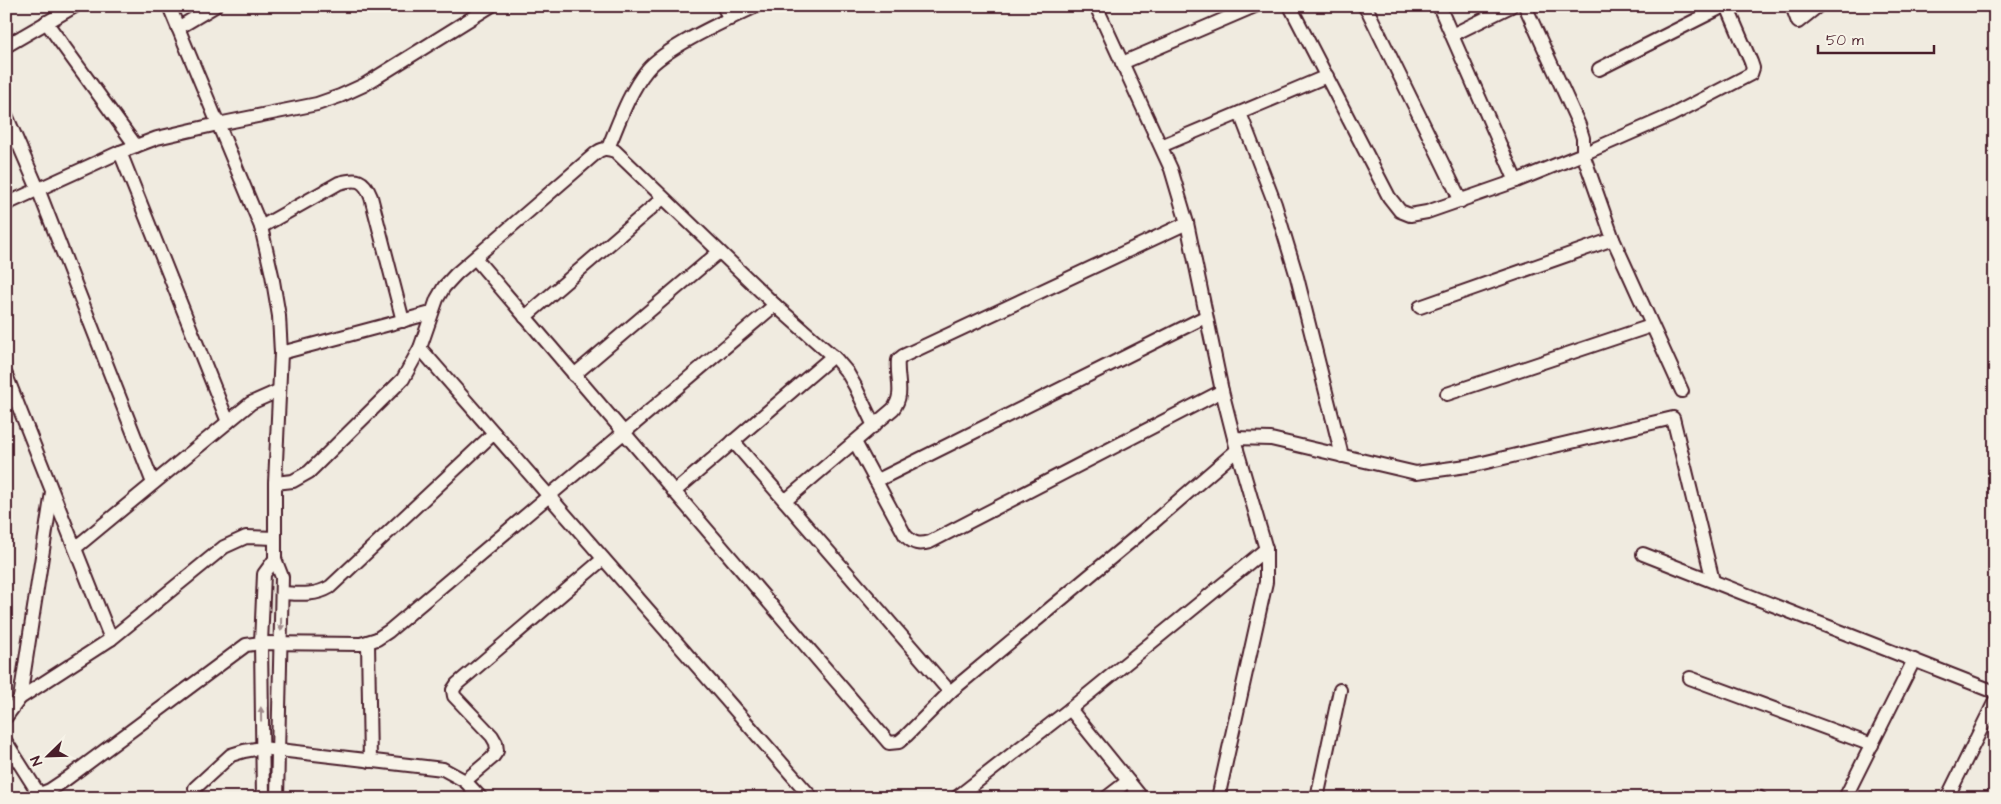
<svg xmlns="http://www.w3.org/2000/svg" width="2001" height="804" font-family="'Architects Daughter',sans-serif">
<rect width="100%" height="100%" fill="#f0ebe0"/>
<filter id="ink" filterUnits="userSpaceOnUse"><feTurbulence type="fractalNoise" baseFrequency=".02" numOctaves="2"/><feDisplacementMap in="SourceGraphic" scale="10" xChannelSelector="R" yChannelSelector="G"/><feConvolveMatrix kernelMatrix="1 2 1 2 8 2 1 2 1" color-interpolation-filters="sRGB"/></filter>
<g filter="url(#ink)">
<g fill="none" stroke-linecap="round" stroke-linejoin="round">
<g stroke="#4a1f2b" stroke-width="16">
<g id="minor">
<path d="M169,6L261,227L272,275L279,316L281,353L275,483V559L282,577L277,798"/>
<path d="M723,6L730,19"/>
<path d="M1096,6L1171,169L1187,223L1222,391L1237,450L1266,549V582L1218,798"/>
<path d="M1290,6L1389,197L1400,211L1410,215L1427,212L1516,181L1583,154V138L1579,125L1525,6"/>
<path d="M1364,6L1369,13L1461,201"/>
<path d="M1439,6L1516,181"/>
<path d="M1792,6L1798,22L1818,6"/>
<path d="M46,22L136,146"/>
<path d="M178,28L215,6"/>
<path d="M1452,35L1511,6"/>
<path d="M6,46L75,6"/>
<path d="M1122,63L1255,6"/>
<path d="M1599,69L1724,6"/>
<path d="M1240,113L1275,204L1297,277L1342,456"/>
<path d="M6,115L38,189L153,483"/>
<path d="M1161,146L1327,76"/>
<path d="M608,148C619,122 629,92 647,70C666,47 727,20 756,6"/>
<path d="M120,152L228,422"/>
<path d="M6,204L120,152L157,138L218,124L317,104L340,96L364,85L491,6"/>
<path d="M261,227L339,183C357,178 364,179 371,197L403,321"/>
<path d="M475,258L889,743L899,742L906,736L950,692L1148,527L1237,450"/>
<path d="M1420,307L1613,239"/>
<path d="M525,317L663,198"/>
<path d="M420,348L812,798"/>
<path d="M281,353L431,313"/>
<path d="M6,375L111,639"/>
<path d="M574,375L719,252"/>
<path d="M1682,391L1613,239L1583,154L1672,115L1751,74L1753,68L1751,62L1727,6"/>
<path d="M1447,394L1651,326"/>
<path d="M1234,438L1271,439L1416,473L1474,465L1673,418L1713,581"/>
<path d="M733,441L950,692"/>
<path d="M855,442L905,535C913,544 919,545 930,542L1222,391"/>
<path d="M876,481L1205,317"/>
<path d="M275,483L293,481L309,472L403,379L420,348L437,299L444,287L456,274L595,154C602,148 606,148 615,151L775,305L836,359L847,372L855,386L874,426"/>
<path d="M674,492L833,356"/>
<path d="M785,501L893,409C905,394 896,378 898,360L903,356L1187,223"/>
<path d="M75,548L251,403L278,391"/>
<path d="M1643,554L1995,692"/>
<path d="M282,593C299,594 315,596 330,587L494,433"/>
<path d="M368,643L370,761"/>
<path d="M1690,678L1872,745"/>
<path d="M20,698L111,639L224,547L246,537L275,538"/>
<path d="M1070,709L1142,798"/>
<path d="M6,717L20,698L52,492"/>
<path d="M6,742L39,794"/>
<path d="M465,781L492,758L497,751L496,743L492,736L454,696L453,690L457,684L603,559"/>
<path d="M195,788L231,755L244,751L262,748L443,769L465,781L481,798"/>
<path d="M1758,797L1760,798"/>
<path d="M29,798L50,790L65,780L246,645L261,643L361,644L377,639L389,631L775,305"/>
<path d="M263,798L261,643L264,574L275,559"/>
<path d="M956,798L1070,709L1266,549"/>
<path d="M1106,798L1128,781"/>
<path d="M1317,798L1340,690"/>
<path d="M1845,798L1914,660"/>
<path d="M1947,798L1995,701"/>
</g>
</g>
<use href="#minor" stroke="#f7f3e8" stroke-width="12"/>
</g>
<defs><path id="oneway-solid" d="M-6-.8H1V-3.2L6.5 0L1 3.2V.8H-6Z" transform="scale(1.25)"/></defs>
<g fill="#a0898a">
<use href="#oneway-solid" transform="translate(281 624) rotate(91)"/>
<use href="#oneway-solid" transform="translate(261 714) rotate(-91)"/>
</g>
</g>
<rect width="2001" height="804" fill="none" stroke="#f7f3e8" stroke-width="25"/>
<rect x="12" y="12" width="1976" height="779" fill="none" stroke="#4a1f2b" stroke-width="2" filter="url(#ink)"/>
<g transform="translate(48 756) rotate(247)" stroke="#f7f3e8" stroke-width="4" paint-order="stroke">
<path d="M0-4L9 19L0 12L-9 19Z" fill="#4a1f2b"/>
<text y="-8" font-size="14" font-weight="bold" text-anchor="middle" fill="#4a1f2b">N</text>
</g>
<path d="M1818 45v8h116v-8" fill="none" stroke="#4a1f2b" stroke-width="2.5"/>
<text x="1826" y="45" font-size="15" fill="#4a1f2b" stroke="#f7f3e8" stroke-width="4" paint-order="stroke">50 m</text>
</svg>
